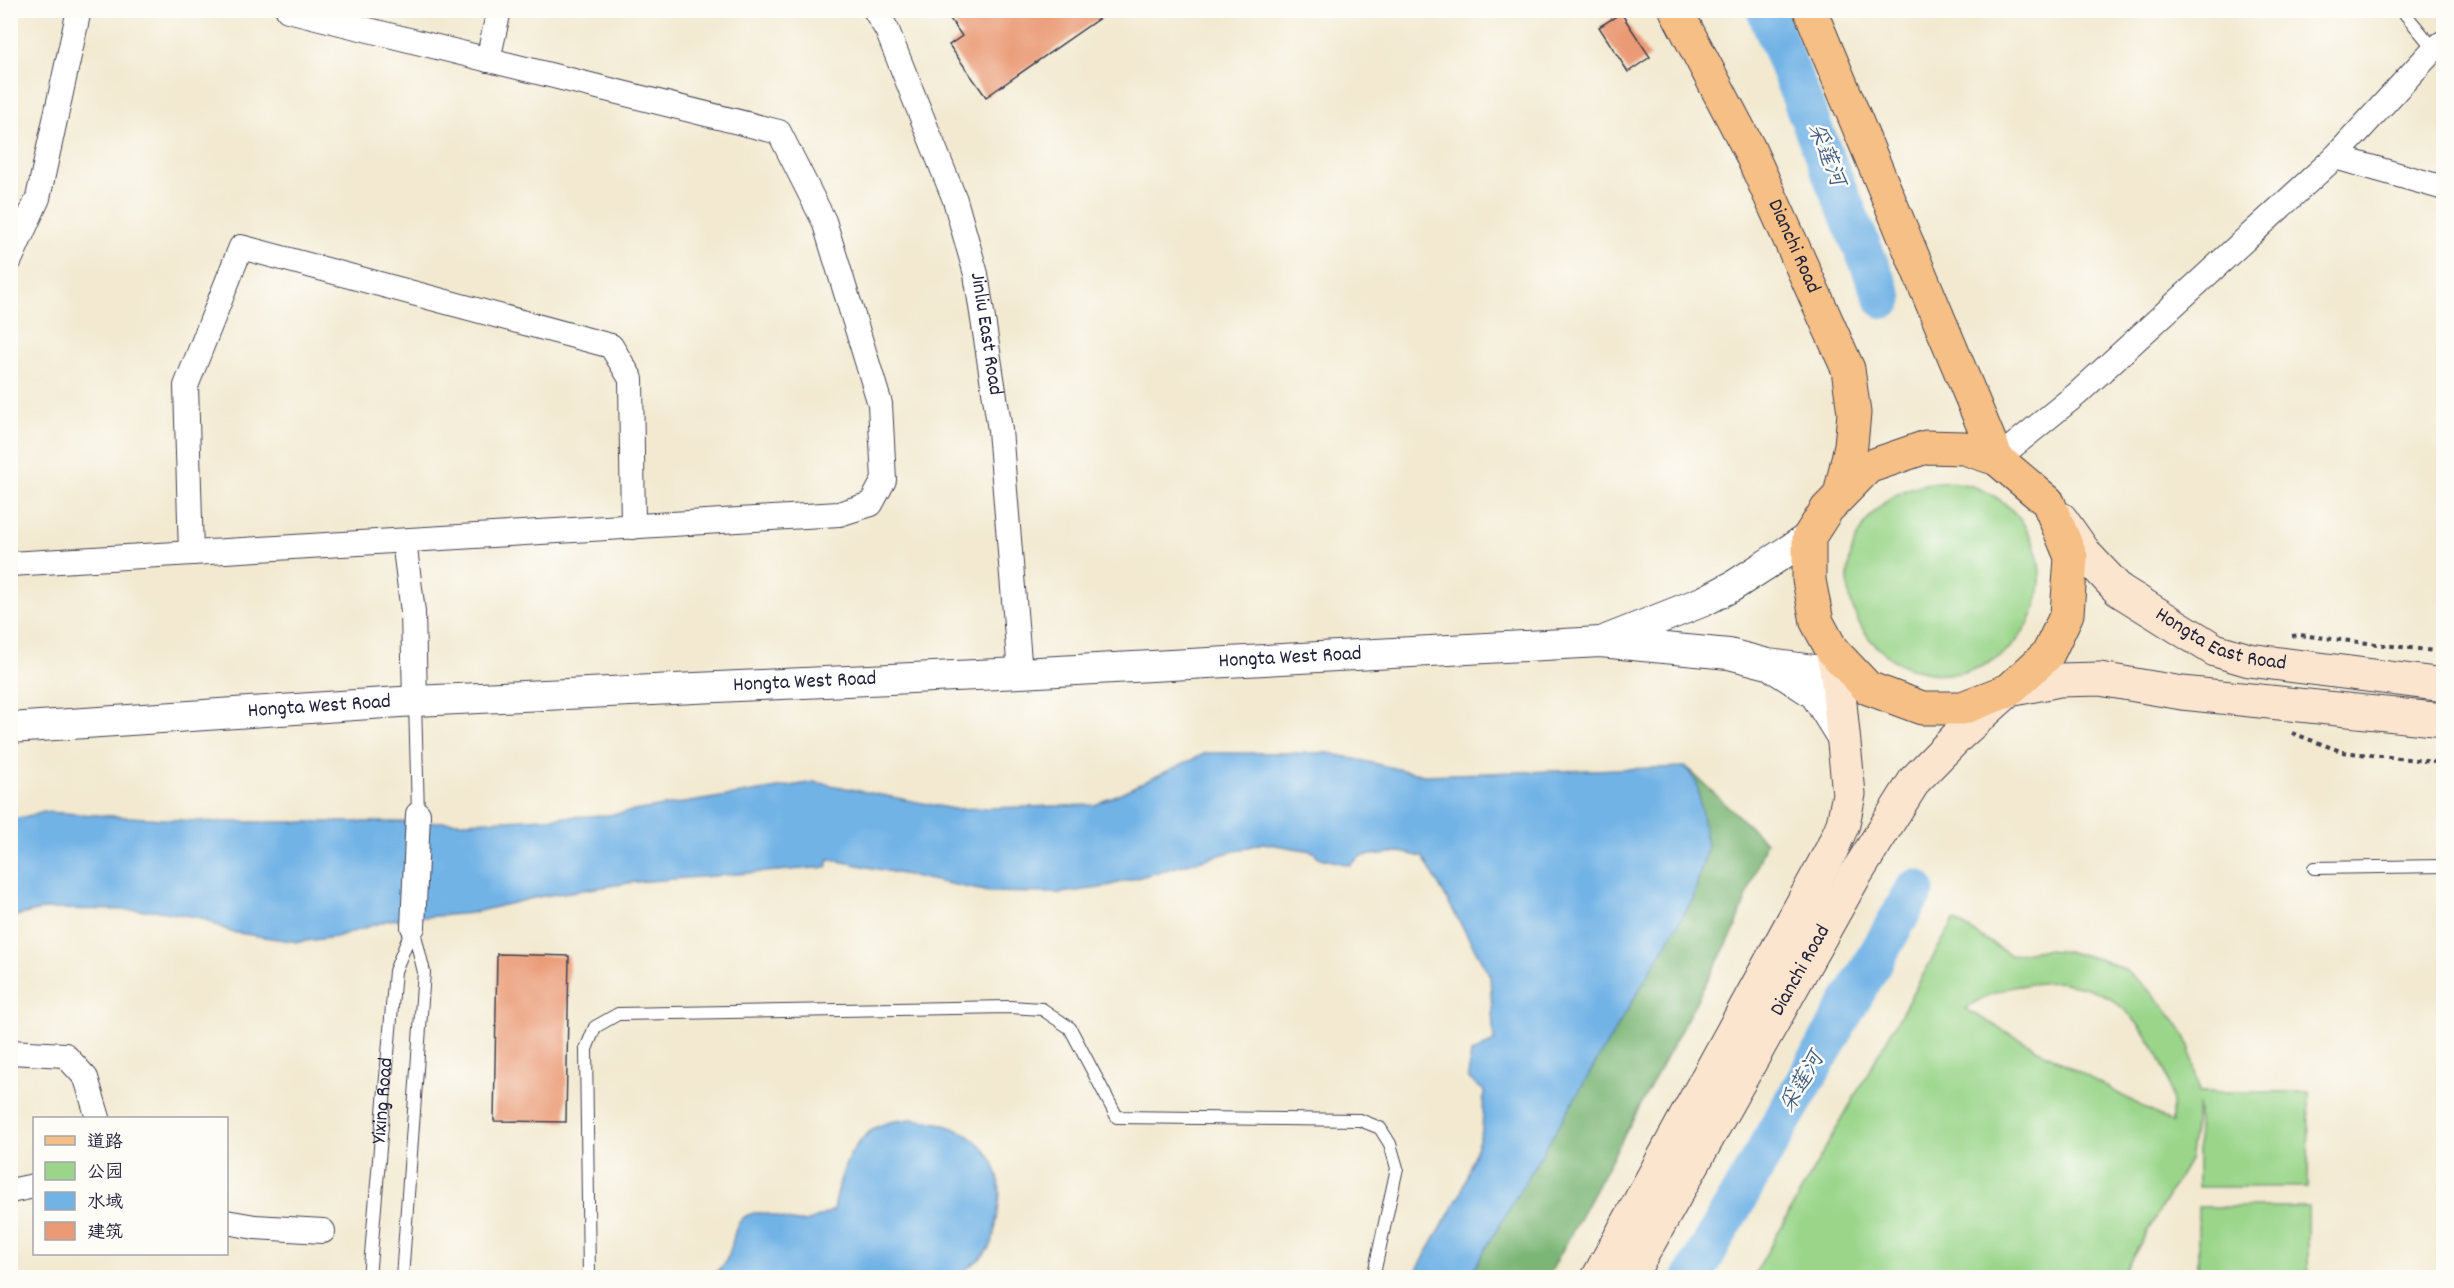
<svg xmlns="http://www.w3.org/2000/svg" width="2454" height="1288" font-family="Dekko,'LXGW WenKai TC',sans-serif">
<rect width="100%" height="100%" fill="#fdfcf7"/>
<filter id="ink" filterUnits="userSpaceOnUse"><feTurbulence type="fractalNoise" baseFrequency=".0167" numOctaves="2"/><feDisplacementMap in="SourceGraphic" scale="12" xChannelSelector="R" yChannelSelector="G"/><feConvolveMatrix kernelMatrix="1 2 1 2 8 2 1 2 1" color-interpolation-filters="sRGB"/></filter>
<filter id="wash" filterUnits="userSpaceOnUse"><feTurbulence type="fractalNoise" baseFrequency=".008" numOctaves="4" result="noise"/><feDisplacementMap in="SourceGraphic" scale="24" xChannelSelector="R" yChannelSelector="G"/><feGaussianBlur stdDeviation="1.35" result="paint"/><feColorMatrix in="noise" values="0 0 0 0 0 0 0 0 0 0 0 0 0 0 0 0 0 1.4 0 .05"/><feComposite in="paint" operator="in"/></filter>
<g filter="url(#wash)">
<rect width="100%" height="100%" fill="#f2e9d0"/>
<g fill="#9ad58a" stroke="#5e7c62" stroke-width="1.5" fill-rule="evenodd">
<circle cx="1944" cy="578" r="96"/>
<path d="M1954,920L2010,955C2021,954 2034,950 2046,950C2068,951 2092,956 2113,964C2136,973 2172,1012 2184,1034C2193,1052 2195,1073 2199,1092H2309L2308,1187H2198V1104L2189,1160L2121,1277H1753ZM2061,982C2071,985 2083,986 2093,990C2133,1005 2164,1054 2171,1095C2173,1104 2172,1114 2172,1123L1965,1009C1995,987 2024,983 2061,982Z"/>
<rect x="2198" y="1207" width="110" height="70"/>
</g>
<path fill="#7bb676" stroke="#4e6c58" stroke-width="1.5" d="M1686,767L1766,842L1735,929L1548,1277L1469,1278L1512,1202L1697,783Z"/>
<g fill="#72b3e6" stroke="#4a6a90" stroke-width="1.5">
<path d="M1206,753H1329L1424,775L1686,767L1697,783L1707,848L1693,899L1469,1277L1412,1278L1461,1193L1482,1131L1484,1091L1468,1078L1471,1053L1494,1042L1490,976L1423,857L1400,852L1361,856L1350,865L1320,858L1312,851L1263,843L1100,888L1060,893L989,892L829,859L827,867L635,882L537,897L471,913L389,920L336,937L298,942L231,932L202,918L154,910L45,909L11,917L10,820L45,812L213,822H464L608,815L815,782L953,809L1095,805Z"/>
<path d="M912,1119C969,1123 1011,1155 997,1217C995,1226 995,1240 989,1248C980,1262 967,1267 955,1277H706C742,1264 725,1225 748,1215C767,1207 784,1224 803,1222C814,1221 824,1214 834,1210C840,1177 847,1143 879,1126C889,1121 901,1120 912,1119Z"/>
</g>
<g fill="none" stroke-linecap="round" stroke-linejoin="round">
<g stroke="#72b3e6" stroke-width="39">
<path d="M1766,10L1835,183L1884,299"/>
<path d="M1692,1278L1915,889"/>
</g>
</g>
<g id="blocks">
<g fill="#ea9a74">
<path d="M944,10H1096L1101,17L986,97L949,45L962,36Z"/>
<path d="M1621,13L1650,57L1628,72L1599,27Z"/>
<path d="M497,954L569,956L566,1122L494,1121Z"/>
</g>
</g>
</g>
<g filter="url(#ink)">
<use href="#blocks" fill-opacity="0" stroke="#414051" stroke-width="1.5"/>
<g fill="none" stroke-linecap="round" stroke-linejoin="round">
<g stroke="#414051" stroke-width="14">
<g id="service">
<path d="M2402,10L2434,49"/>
<path d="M415,702L418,814"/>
<path d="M2314,868L2444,866"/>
<path id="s1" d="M369,1278L395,971L413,927L424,972L402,1278"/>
<path d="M589,1278L586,1049L595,1027L618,1014L1010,1007L1042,1009L1070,1028L1117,1117L1360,1120L1380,1128L1390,1144L1397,1168L1373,1278"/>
</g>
</g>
<g stroke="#414051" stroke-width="26">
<g id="minor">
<path id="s2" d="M875,10L887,30L955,200L976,274L1000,430L1020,673"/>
<path d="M488,60L499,10"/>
<path d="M2335,157L2444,188"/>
<path d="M10,260L38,198L79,10"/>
<path d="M1997,459L2077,394L2335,157L2434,49L2444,42"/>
<path d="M404,541L413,612L415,701"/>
<path d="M191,553L186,386L241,247L611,346L631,379L633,527"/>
<path d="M10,564L839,514L871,504L884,480L880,404L824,221L779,132L288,10"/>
<path d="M413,927L418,814"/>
<path d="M10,1052L65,1055L86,1078L98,1118"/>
<path d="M10,1191L34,1186"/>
<path d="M226,1222L255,1227L323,1231"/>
</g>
</g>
<g stroke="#414051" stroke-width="32">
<g id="tertiary">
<path d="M1606,640L1704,601L1733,586L1809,537"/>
<path d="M1776,669L1815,694L1843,739"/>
<path id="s3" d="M10,728L415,701L1020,673L1600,642L1729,654L1768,664L1853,675"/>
</g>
</g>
<g stroke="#414051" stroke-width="35">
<g id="secondary">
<path id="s4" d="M2061,519L2087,556L2119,590L2215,650L2249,660L2444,685"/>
<path d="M1598,1278L1831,851L1843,824L1849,794L1837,673L1832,650"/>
<path id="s5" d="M1629,1278L1854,877L1915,780L1959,735L2009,690L2059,680L2100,679L2182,693L2444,720"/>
</g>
</g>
<g stroke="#414051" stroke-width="35">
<g id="primary">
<path id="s6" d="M1676,10L1749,149L1848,369L1854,413L1851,445L1840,495"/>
<path d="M1810,10L1997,459"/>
<path d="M1926,447L1964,448L1997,459L2048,502L2071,557L2067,614L2048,654L2009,690L1962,708H1922L1868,688L1832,650L1817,622L1809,580V537L1827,509L1868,467Z"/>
</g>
</g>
<g stroke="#414051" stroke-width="4" stroke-dasharray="4.5 4.5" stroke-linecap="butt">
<path d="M2292,636L2299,635L2444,652"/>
<path d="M2292,733L2343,752L2444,763"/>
</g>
<use href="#service" stroke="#fff" stroke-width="12"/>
<use href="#minor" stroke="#fff" stroke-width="24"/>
<use href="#tertiary" stroke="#fff" stroke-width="30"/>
<use href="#secondary" stroke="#fbe5cf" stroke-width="33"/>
<use href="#primary" stroke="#f5bf86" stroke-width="33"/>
</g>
</g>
<g text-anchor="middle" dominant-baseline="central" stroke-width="5" stroke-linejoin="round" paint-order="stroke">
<g font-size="21" fill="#22223b" stroke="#fdfcf7">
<text stroke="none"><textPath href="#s6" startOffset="264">Dianchi Road</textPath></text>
<text stroke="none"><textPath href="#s2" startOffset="344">Jinliu East Road</textPath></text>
<text stroke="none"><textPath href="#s4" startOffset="207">Hongta East Road</textPath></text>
<text stroke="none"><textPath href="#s3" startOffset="1282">Hongta West Road</textPath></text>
<text stroke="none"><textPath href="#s3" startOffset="796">Hongta West Road</textPath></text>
<text stroke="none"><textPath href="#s3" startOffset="310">Hongta West Road</textPath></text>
<text stroke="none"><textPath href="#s5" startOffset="352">Dianchi Road</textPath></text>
<text stroke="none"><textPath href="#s1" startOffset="178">Yixing Road</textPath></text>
</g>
<g font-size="22" font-style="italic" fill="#425c7f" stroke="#fdfcf7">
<text transform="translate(1825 155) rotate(68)">采莲河</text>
<text transform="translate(1803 1083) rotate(-60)">采莲河</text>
</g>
</g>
<rect width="2454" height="1288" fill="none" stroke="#fdfcf7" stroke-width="36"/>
<rect x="33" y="1117" width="195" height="138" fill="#fdfcf7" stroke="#a5a5ac" stroke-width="1.5"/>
<rect x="45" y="1136" width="30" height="9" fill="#f5bf86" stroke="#a5a5ac" stroke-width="1.5"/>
<text x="87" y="1147" font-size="18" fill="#22223b">道路</text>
<rect x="45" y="1162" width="30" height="18" fill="#9ad58a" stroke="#a5a5ac" stroke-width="1.5"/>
<text x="87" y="1177" font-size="18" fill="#22223b">公园</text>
<rect x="45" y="1192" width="30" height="18" fill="#72b3e6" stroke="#a5a5ac" stroke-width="1.5"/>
<text x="87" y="1207" font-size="18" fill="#22223b">水域</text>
<rect x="45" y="1222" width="30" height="18" fill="#ea9a74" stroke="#a5a5ac" stroke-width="1.5"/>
<text x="87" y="1237" font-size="18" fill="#22223b">建筑</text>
</svg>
